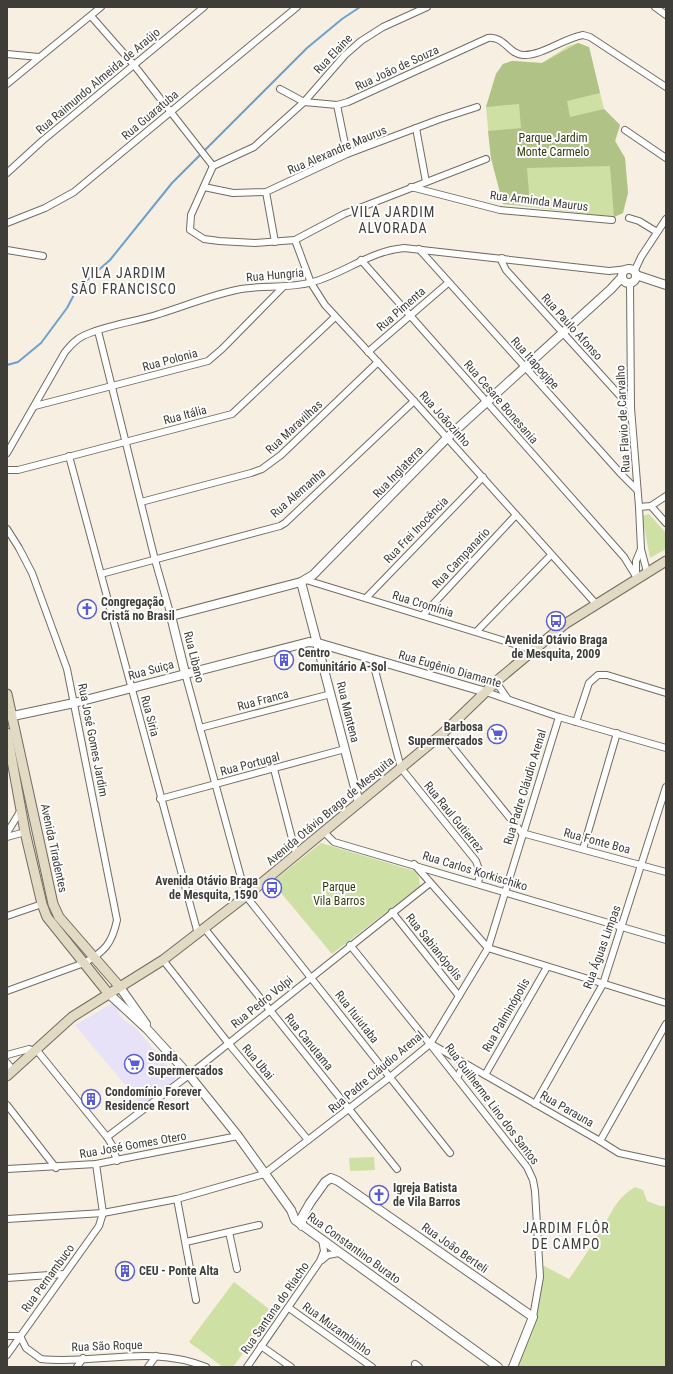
<svg xmlns="http://www.w3.org/2000/svg" width="673" height="1374" font-family="'Roboto Condensed',sans-serif">
<rect width="100%" height="100%" fill="#f6efe2"/>
<path fill="#e8e2f8" d="M111,1004H114L121,1010L118,1013L125,1021L136,1028L176,1076L175,1080L142,1105L75,1025Z"/>
<g fill="#cfe0a4">
<path d="M578,43L589,47L604,109L620,125L615,141L625,158L628,193L621,214L614,217L503,204L491,158L486,107L496,74L503,64L512,61L542,63L568,46Z"/>
<path d="M649,514L666,533V549L650,558L642,516Z"/>
<path d="M321,843L415,871L419,877L420,886L332,954L272,882Z"/>
<path d="M374,1157L375,1170L350,1171L349,1158Z"/>
<path d="M635,1187L643,1190L647,1201L660,1206H666V1367H517L533,1331L540,1300L542,1265L569,1279C581,1262 592,1245 603,1227C613,1210 617,1198 635,1187Z"/>
<path d="M234,1282L273,1312L233,1367H223L189,1342Z"/>
</g>
<path fill="#b0c285" d="M578,43L589,47L600,93L567,101L570,117L604,109L620,125L615,141L625,158L628,193L623,213L614,217L610,166L527,168L530,206L503,204L491,158L488,131L521,128L519,104L486,107L496,74L503,64L512,61L542,63Z"/>
<g fill="none" stroke-linecap="round" stroke-linejoin="round">
<path stroke="#6da1cc" stroke-width="2" d="M7,365L18,362L41,343L67,308L77,289L110,260L172,183L307,48L342,19L360,7"/>
<g stroke="#726c61" stroke-width="8">
<g id="minor">
<path d="M655,7L666,15"/>
<path d="M91,16L134,65L213,166"/>
<path d="M7,54L39,57"/>
<path d="M7,84L101,7"/>
<path d="M280,89L304,102L337,105L348,102L488,38C505,36 508,54 523,55C542,56 564,38 583,35L590,37L666,87"/>
<path d="M337,105L347,154"/>
<path d="M416,128L426,182"/>
<path d="M625,130L666,158"/>
<path d="M213,166L191,215L190,230L204,239L219,241L255,243L295,240L344,214L486,159"/>
<path d="M213,166L254,147L304,102L345,55L361,41L383,27L427,7"/>
<path d="M7,173L42,141L204,7"/>
<path d="M204,187L233,193L266,192L347,154L440,119L477,107"/>
<path d="M411,187L500,210L612,220"/>
<path d="M266,192L275,242"/>
<path d="M629,218L639,221L657,232"/>
<path d="M7,223L45,208L74,192L297,7"/>
<path d="M295,240L311,283L325,305L414,401L596,604"/>
<path d="M419,249L622,475L637,490"/>
<path d="M7,250L43,256"/>
<path d="M502,258V262L506,270L631,408"/>
<path d="M361,260L624,557L637,578"/>
<path d="M634,272L641,257L666,219"/>
<path d="M630,283L631,408L639,507L641,549L647,572"/>
<path d="M98,331L155,560L171,616"/>
<path d="M368,352L448,283"/>
<path d="M35,406L208,361L222,349L283,287"/>
<path d="M7,453L65,352C71,345 75,340 83,336C106,325 135,322 159,314C186,306 213,294 241,289C265,285 289,289 313,282C345,273 370,251 404,248L609,271L628,269"/>
<path d="M69,456L198,934"/>
<path d="M7,470H18L232,414L335,317"/>
<path d="M141,502L251,473L262,469L281,455L378,362"/>
<path d="M651,506L666,523"/>
<path d="M639,507L651,506L666,496"/>
<path d="M7,529L19,548L32,573L67,669L117,920C112,944 104,952 84,963L7,991"/>
<path d="M636,573V561L641,549"/>
<path d="M101,574L280,526L285,523L414,401"/>
<path d="M306,580L534,650"/>
<path d="M366,598L483,477"/>
<path d="M423,615L516,515"/>
<path d="M477,631L551,555"/>
<path d="M372,659L401,768L476,861L480,872L478,884"/>
<path d="M185,673L246,896L450,1153"/>
<path d="M496,682L507,698"/>
<path d="M486,692L559,717L666,748"/>
<path d="M576,722L589,683L598,675H607L666,693"/>
<path d="M200,728L331,694"/>
<path d="M442,734L522,833"/>
<path d="M274,769L296,854"/>
<path d="M160,799L345,749"/>
<path d="M324,832L334,842L666,940"/>
<path d="M7,833L21,810"/>
<path d="M522,833L666,872"/>
<path d="M7,837L25,832"/>
<path d="M583,849L617,733"/>
<path d="M414,864L488,948L666,1003"/>
<path d="M392,912L459,996"/>
<path d="M7,916L42,904"/>
<path d="M205,929L397,1169"/>
<path d="M350,945L430,1044L527,1167L533,1180L535,1191L540,1277L533,1317"/>
<path d="M163,960L229,1044L308,1140"/>
<path d="M433,1045L600,1141L666,1024"/>
<path d="M7,1055L29,1049L39,1053L107,1137L112,1145L117,1161"/>
<path d="M7,1063L13,1070"/>
<path d="M485,1075L547,967"/>
<path d="M457,1078L461,1070L469,1066"/>
<path d="M535,1104L603,984L666,787"/>
<path d="M7,1105L56,1168"/>
<path d="M107,1137L189,1075L430,883"/>
<path d="M600,1141L619,1153L666,1163"/>
<path d="M7,1169L96,1164L238,1136"/>
<path d="M177,1199L196,1300"/>
<path d="M7,1219L103,1213L177,1199L264,1174L390,1077L430,1044L488,948L559,717"/>
<path d="M229,1232L237,1269"/>
<path d="M186,1242L259,1225"/>
<path d="M322,1260L328,1255L339,1253"/>
<path d="M7,1278L64,1274"/>
<path d="M289,1308L372,1367"/>
<path d="M7,1336H20"/>
<path d="M20,1336L26,1348L41,1359C97,1365 149,1344 206,1367"/>
<path d="M261,1346L291,1367"/>
<path d="M7,1355L99,1226L103,1213L96,1164"/>
<path d="M415,1364L419,1367"/>
<path d="M77,1367L83,1358"/>
<path d="M148,1367L156,1356"/>
<path d="M247,1367L320,1261L324,1251L322,1240"/>
</g>
</g>
<g stroke="#726c61" stroke-width="10">
<g id="tertiary">
<circle cx="629" cy="276" r="7"/>
<path d="M636,275L666,285"/>
<path d="M301,582L359,803"/>
<path d="M185,673L171,616L301,582L313,575L447,438L611,289L622,277"/>
<path d="M13,716L74,703L309,642L318,643L486,692"/>
<path d="M119,986L146,1024"/>
<path d="M108,993L147,1029L189,1075L238,1136L291,1210L295,1220L498,1367"/>
<path d="M302,1226V1217L310,1203L325,1182L331,1178L338,1181L533,1317L513,1367"/>
</g>
</g>
<g stroke="#726c61" stroke-width="11">
<g id="secondary">
<path d="M7,694L53,904L59,917L119,986"/>
<path d="M7,733L25,832L42,904L47,917L108,993"/>
<path d="M7,1076L72,1017L163,960L246,896L442,734L499,679L565,624L666,561"/>
</g>
</g>
<use href="#minor" stroke="#fff" stroke-width="6"/>
<use href="#tertiary" stroke="#fff" stroke-width="8"/>
<use href="#secondary" stroke="#e2dac2" stroke-width="9"/>
</g>
<defs>
<g id="church-ring" transform="scale(1)"><circle r="9.5" fill="#fff" stroke="#5a5cd3" stroke-width="1.5"/><path d="M-1.2-6h2.4v3.5h3.3v2.4h-3.3V6h-2.4V-.1h-3.3v-2.4h3.3Z" fill="#5a5cd3"/></g>
<g id="bus-ring" transform="scale(1)"><circle r="9.5" fill="#fff" stroke="#5a5cd3" stroke-width="1.5"/><path d="M-5-6H5V4H4V6H2V4H-2V6H-4V4H-5ZM-3.5-4V0h7V-4ZM-3.5 1.2v1.5H-2V1.2ZM2 1.2v1.5H3.5V1.2Z" fill="#5a5cd3"/></g>
<g id="building-ring" transform="scale(1)"><circle r="9.5" fill="#fff" stroke="#5a5cd3" stroke-width="1.5"/><path d="M-4-6H4V6H1V3H-1V6H-4ZM-2.5-4.3h1.7v1.8h-1.7ZM.8-4.3h1.7v1.8H.8ZM-2.5-1h1.7V.8h-1.7ZM.8-1h1.7V.8H.8Z" fill="#5a5cd3"/></g>
<g id="supermarket-ring" transform="scale(1)"><circle r="9.5" fill="#fff" stroke="#5a5cd3" stroke-width="1.5"/><path d="M-6-5.5h2.5l.6 2H6L4.5 2H-2.5L-4.4-4H-6ZM-1.5 3.2a1.3 1.3 0 1 0 .1 0ZM3 3.2a1.3 1.3 0 1 0 .1 0Z" fill="#5a5cd3"/></g>
</defs>
<g fill-rule="evenodd">
<use href="#church-ring" x="87" y="609"/>
<use href="#bus-ring" x="556" y="621"/>
<use href="#building-ring" x="284" y="660"/>
<use href="#supermarket-ring" x="497" y="734"/>
<use href="#bus-ring" x="272" y="888"/>
<use href="#supermarket-ring" x="134" y="1064"/>
<use href="#building-ring" x="91" y="1099"/>
<use href="#church-ring" x="379" y="1195"/>
<use href="#building-ring" x="125" y="1271"/>
</g>
<g text-anchor="middle" dominant-baseline="central" stroke-width="4" stroke-linejoin="round" paint-order="stroke">
<g font-size="12" fill="#3f3d38" stroke="#fff">
<text transform="translate(333 54) rotate(-46)">Rua Elaine</text>
<text transform="translate(397 68) rotate(-25)">Rua João de Souza</text>
<text transform="translate(98 81) rotate(-40)">Rua Raimundo Almeida de Araújo</text>
<text transform="translate(150 115) rotate(-40)">Rua Guaratuba</text>
<text transform="translate(337 150) rotate(-23)">Rua Alexandre Maurus</text>
<text transform="translate(539 201) rotate(7)">Rua Arminda Maurus</text>
<text transform="translate(275 275) rotate(-5)">Rua Hungria</text>
<text transform="translate(401 309) rotate(-41)">Rua Pimenta</text>
<text transform="translate(572 327) rotate(48)">Rua Paulo Afonso</text>
<text transform="translate(170 360) rotate(-15)">Rua Polonia</text>
<text transform="translate(535 363) rotate(48)">Rua Itapogipe</text>
<text transform="translate(501 402) rotate(49)">Rua Cesare Bonesania</text>
<text transform="translate(185 415) rotate(-15)">Rua Itália</text>
<text transform="translate(445 419) rotate(48)">Rua Joãozinho</text>
<text transform="translate(623 419) rotate(-93)">Rua Flavio de Carvalho</text>
<text transform="translate(294 427) rotate(-43)">Rua Maravilhas</text>
<text transform="translate(398 472) rotate(-46)">Rua Inglaterra</text>
<text transform="translate(298 493) rotate(-41)">Rua Alemanha</text>
<text transform="translate(416 530) rotate(-46)">Rua Frei Inocência</text>
<text transform="translate(461 558) rotate(-47)">Rua Campanario</text>
<text transform="translate(423 604) rotate(17)">Rua Cromínia</text>
<text transform="translate(194 657) rotate(76)">Rua Libano</text>
<text transform="translate(450 669) rotate(16)">Rua Eugênio Diamante</text>
<text transform="translate(151 670) rotate(-15)">Rua Suiça</text>
<text transform="translate(263 700) rotate(-15)">Rua Franca</text>
<text transform="translate(348 712) rotate(76)">Rua Mantena</text>
<text transform="translate(150 716) rotate(75)">Rua Siria</text>
<text transform="translate(93 740) rotate(79)">Rua José Gomes Jardim</text>
<text transform="translate(250 764) rotate(-15)">Rua Portugal</text>
<text transform="translate(525 787) rotate(-73)">Rua Padre Cláudio Arenal</text>
<text transform="translate(330 811) rotate(-40)">Avenida Otávio Braga de Mesquita</text>
<text transform="translate(454 817) rotate(51)">Rua Raul Gutierrez</text>
<text transform="translate(597 841) rotate(15)">Rua Fonte Boa</text>
<text transform="translate(54 848) rotate(78)">Avenida Tiradentes</text>
<text transform="translate(475 871) rotate(17)">Rua Carlos Korkischiko</text>
<text transform="translate(434 947) rotate(51)">Rua Sabianópolis</text>
<text transform="translate(602 947) rotate(-70)">Rua Águas Limpas</text>
<text transform="translate(262 1002) rotate(-39)">Rua Pedro Volpi</text>
<text transform="translate(506 1015) rotate(-60)">Rua Palminópolis</text>
<text transform="translate(357 1017) rotate(52)">Rua Ituiutaba</text>
<text transform="translate(309 1042) rotate(51)">Rua Canutama</text>
<text transform="translate(258 1062) rotate(50)">Rua Ubai</text>
<text transform="translate(376 1072) rotate(-40)">Rua Padre Cláudio Arenal</text>
<text transform="translate(492 1104) rotate(53)">Rua Guilherme Lino dos Santos</text>
<text transform="translate(567 1109) rotate(30)">Rua Parauna</text>
<text transform="translate(133 1145) rotate(-10)">Rua José Gomes Otero</text>
<text transform="translate(354 1248) rotate(36)">Rua Constantino Burato</text>
<text transform="translate(455 1248) rotate(35)">Rua João Berteli</text>
<text transform="translate(48 1278) rotate(-54)">Rua Pernambuco</text>
<text transform="translate(275 1308) rotate(-55)">Rua Santana do Riacho</text>
<text transform="translate(337 1329) rotate(36)">Rua Muzambinho</text>
<text transform="translate(107 1346) rotate(-2)">Rua São Roque</text>
</g>
<g font-size="12" fill="#333d10" stroke="#fff">
<text x="553" y="138">Parque Jardim<tspan x="553" dy="14">Monte Carmelo</tspan></text>
<text x="339" y="887">Parque<tspan x="339" dy="14">Vila Barros</tspan></text>
</g>
<g font-size="12" font-weight="bold" fill="#3f3d38" stroke="#fff" text-anchor="start">
<text x="101" y="602">Congregação<tspan x="101" dy="14">Cristã no Brasil</tspan></text>
<text x="556" y="640" text-anchor="middle">Avenida Otávio Braga<tspan x="556" dy="14">de Mesquita, 2009</tspan></text>
<text x="298" y="653">Centro<tspan x="298" dy="14">Comunitário A-Sol</tspan></text>
<text x="483" y="727" text-anchor="end">Barbosa<tspan x="483" dy="14">Supermercados</tspan></text>
<text x="258" y="881" text-anchor="end">Avenida Otávio Braga<tspan x="258" dy="14">de Mesquita, 1590</tspan></text>
<text x="148" y="1057">Sonda<tspan x="148" dy="14">Supermercados</tspan></text>
<text x="105" y="1092">Condomínio Forever<tspan x="105" dy="14">Residence Resort</tspan></text>
<text x="393" y="1188">Igreja Batista<tspan x="393" dy="14">de Vila Barros</tspan></text>
<text x="139" y="1271">CEU - Ponte Alta</text>
</g>
<g font-size="14" letter-spacing="1" fill="#3f3d38" stroke="#fff">
<text x="393" y="212">VILA JARDIM<tspan x="393" dy="16">ALVORADA</tspan></text>
<text x="124" y="273">VILA JARDIM<tspan x="124" dy="16">SÃO FRANCISCO</tspan></text>
<text x="566" y="1228">JARDIM FLÔR<tspan x="566" dy="16">DE CAMPO</tspan></text>
</g>
</g>
<rect width="673" height="1374" fill="none" stroke="#3f3d38" stroke-width="16"/>
</svg>
